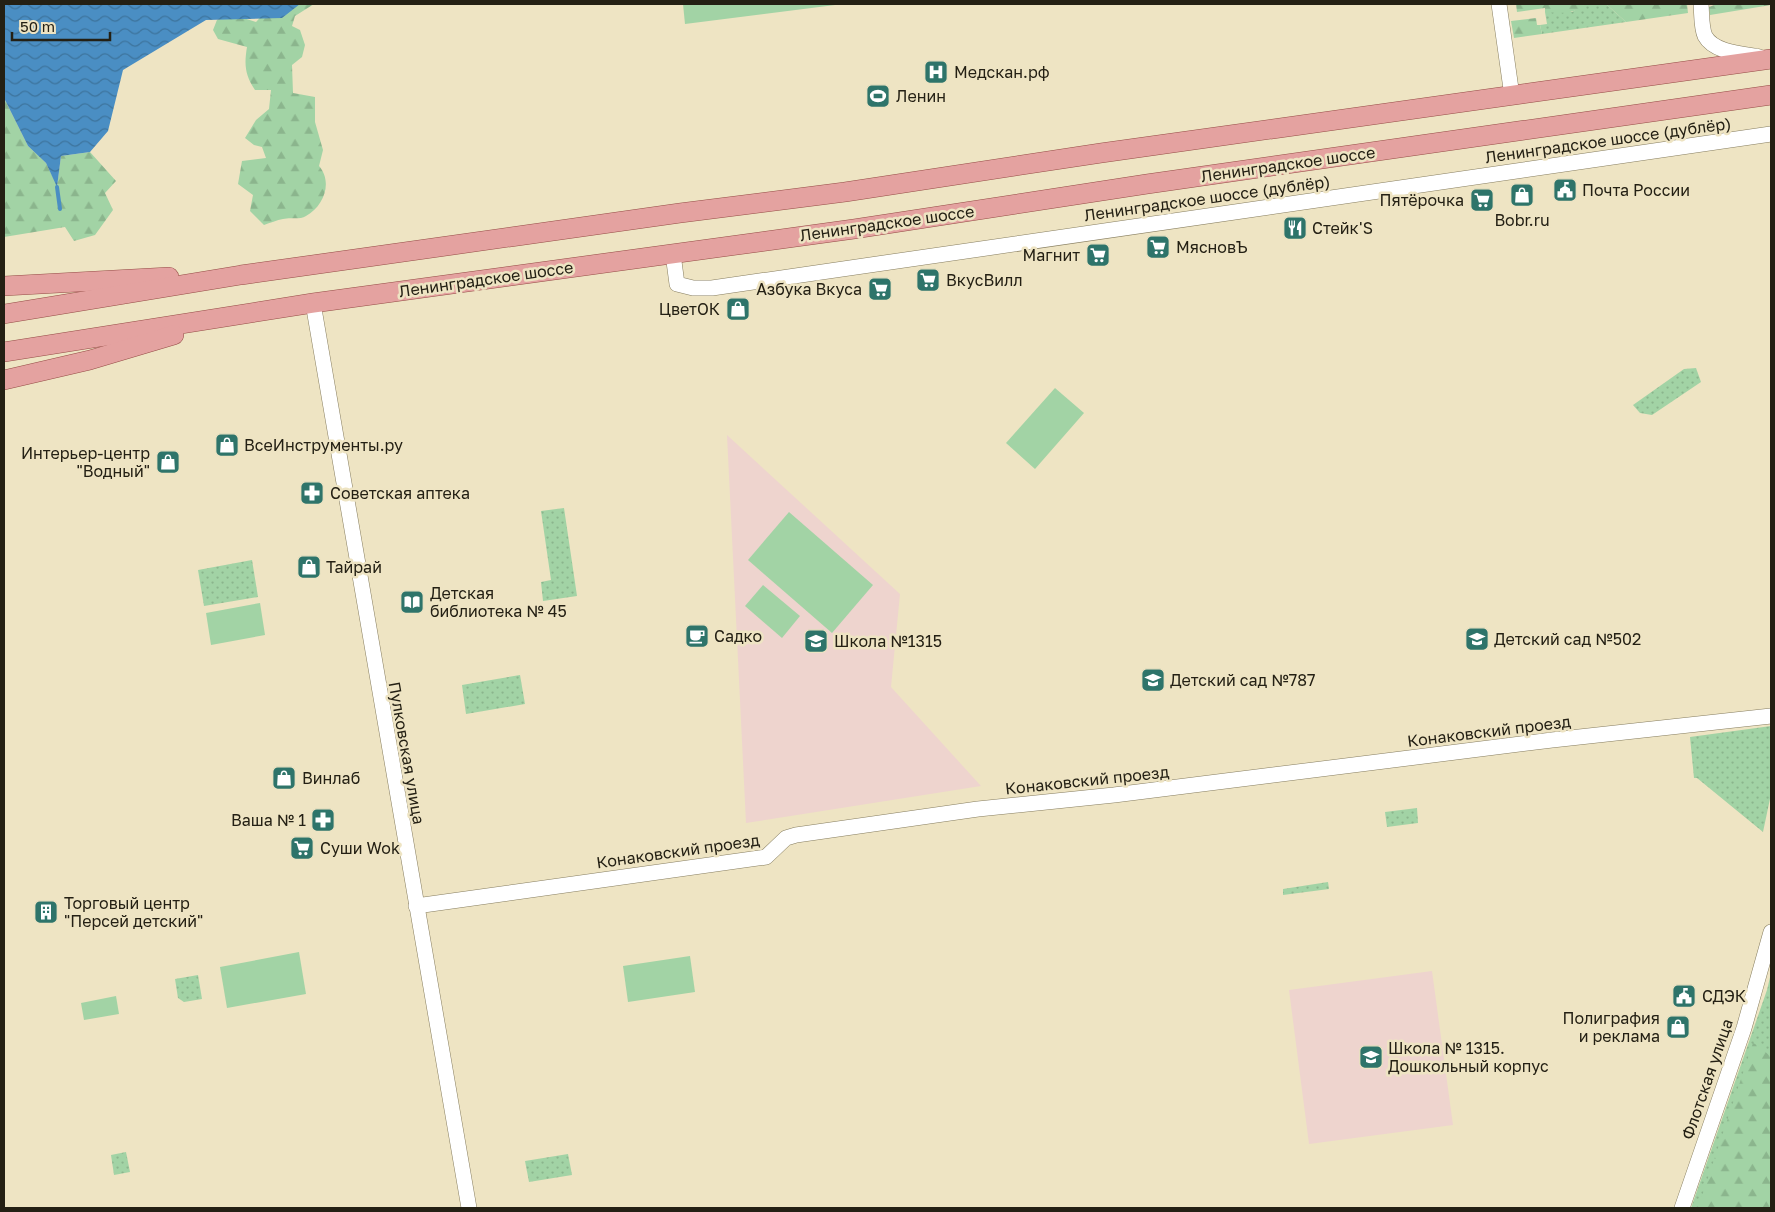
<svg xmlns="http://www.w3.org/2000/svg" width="1775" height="1212" font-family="'Golos Text',sans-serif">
<defs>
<pattern id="green-dots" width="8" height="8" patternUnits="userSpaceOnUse" patternTransform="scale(1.25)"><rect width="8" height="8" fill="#a2d3a5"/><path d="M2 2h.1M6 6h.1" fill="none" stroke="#8bb58d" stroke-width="1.8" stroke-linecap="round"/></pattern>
<pattern id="forest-firs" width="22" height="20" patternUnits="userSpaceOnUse" patternTransform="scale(1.25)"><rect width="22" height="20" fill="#a2d3a5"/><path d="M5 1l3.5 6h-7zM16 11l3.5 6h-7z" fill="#8bb58d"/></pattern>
<pattern id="water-waves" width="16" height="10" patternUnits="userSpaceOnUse" patternTransform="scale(1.25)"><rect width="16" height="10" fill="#4a8ec3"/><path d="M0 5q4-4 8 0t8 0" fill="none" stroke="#3d749d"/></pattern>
</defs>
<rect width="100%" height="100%" fill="#eee4c3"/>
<g fill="#eed4ce">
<path d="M727,435L900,594L891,687L981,786L746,823Z"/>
<path d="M1432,971L1453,1125L1309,1144L1289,990Z"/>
</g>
<g fill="url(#green-dots)">
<path d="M1585,4H1606L1626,22L1542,34L1540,25L1547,24L1545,12H1572Z"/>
<path d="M1696,368L1701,382L1652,415L1640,413L1633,405L1684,369Z"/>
<path d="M564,508L577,596L543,601L541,582L551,580L541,511Z"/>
<path d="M252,560L258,597L204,606L198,570Z"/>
<path d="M520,675L525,704L466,714L462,685Z"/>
<path d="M1771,726V794L1763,832L1697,778H1694L1690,737Z"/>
<path d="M1417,808L1418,823L1387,827L1385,812Z"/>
<path d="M1328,882L1329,889L1283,895V889Z"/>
<path d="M1771,973V1208H1691L1767,990Z"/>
<path d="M198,975L202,999L184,1002L178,998L175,979Z"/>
<path d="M126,1152L130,1172L114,1175L111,1155Z"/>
<path d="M568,1154L572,1175L529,1182L525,1161Z"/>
</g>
<g fill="url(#forest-firs)">
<path d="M273,4H314L295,16L292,26L300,30L305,45L302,57L292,65L293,93L315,97V122L323,150L319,166C333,182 324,206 306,216C300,220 290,217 283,219C277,220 270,223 264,225L250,211L253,195L238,184L242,161L266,158L262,147L254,145L245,138L256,120L269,109L271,90H255C245,75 244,65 247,47L218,39L213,30L217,20L234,15L256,22Z"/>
<path d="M1516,4H1585C1575,15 1559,13 1545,12V8L1517,12Z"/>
<path d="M1606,4H1687L1688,13L1626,22Z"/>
<path d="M1717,4H1771V5L1710,15L1709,7Z"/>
<path d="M1536,18L1537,25H1540L1542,34L1514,38L1511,21Z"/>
<path d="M4,98L28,146L46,163L57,186L61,156L90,152L116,181L105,193L113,210L95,235L74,241L65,227L4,237Z"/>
<path d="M1753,1043C1762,1047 1765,1053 1771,1056V1208H1698Z"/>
</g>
<g fill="#a2d3a5">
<path d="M683,4H843L685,24Z"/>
<path d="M1055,388L1084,413L1035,469L1006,443Z"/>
<path d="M789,512L873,585L832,633L748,560Z"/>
<path d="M763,585L800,616L782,638L745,606Z"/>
<path d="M260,603L265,635L211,645L206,613Z"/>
<path d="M299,952L306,994L227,1008L220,967Z"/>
<path d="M690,956L695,992L628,1002L623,966Z"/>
<path d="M116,996L119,1014L84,1020L81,1003Z"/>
</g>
<path fill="url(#water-waves)" d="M4,4H300L282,18L206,20L123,70L108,131L90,152L61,156L57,187L46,163L28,146L4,98Z"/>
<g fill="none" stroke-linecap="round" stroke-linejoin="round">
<path stroke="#4a8ec3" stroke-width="4" d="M57,187L60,209"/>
<g stroke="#867d5f" stroke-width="16">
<g id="minor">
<path d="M1499,4L1512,96"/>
<path d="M1701,4C1702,14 1701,27 1705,36C1714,53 1744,54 1760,57"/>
<path d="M673,254L677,284L693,288H712L1771,134"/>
<path d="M313,303L469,1208"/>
<path d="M416,906L766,857L786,838L796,835L978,809L1114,795L1552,740L1771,716"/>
<path d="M1682,1208L1744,1028L1771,932"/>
</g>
</g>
<g stroke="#954c46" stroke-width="20">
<g id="major">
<path d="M4,286L169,277"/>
<path d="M4,314L241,275L680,213L845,192L1101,153L1771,59"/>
<path d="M4,352L313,303L854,229L1147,184L1771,95"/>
<path d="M4,380L90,360L174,335"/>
</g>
</g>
<use href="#minor" stroke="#fff" stroke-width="15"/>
<use href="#major" stroke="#e4a2a0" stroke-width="19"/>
</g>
<defs>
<g id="hospital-square" transform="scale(1.25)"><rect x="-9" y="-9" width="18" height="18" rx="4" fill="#2e746a" stroke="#eee4c3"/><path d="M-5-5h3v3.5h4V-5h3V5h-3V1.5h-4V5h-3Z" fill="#fff"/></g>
<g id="stadium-square" transform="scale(1.25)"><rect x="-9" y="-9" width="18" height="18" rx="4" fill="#2e746a" stroke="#eee4c3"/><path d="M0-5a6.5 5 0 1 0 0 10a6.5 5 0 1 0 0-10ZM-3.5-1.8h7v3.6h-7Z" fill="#fff"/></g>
<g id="civic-square" transform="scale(1.25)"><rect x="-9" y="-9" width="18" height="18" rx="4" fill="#2e746a" stroke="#eee4c3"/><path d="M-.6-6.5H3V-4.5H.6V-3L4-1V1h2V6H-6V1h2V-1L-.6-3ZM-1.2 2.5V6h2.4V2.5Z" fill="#fff"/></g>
<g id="shop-square" transform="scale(1.25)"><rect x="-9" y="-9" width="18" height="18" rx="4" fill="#2e746a" stroke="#eee4c3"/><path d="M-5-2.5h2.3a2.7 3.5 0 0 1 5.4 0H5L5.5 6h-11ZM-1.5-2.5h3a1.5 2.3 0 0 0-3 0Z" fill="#fff"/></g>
<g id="supermarket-square" transform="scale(1.25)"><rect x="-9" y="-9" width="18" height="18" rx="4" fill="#2e746a" stroke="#eee4c3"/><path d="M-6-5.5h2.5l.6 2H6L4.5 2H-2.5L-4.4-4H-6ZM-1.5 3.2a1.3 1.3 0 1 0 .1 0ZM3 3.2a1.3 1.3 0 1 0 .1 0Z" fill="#fff"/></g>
<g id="restaurant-square" transform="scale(1.25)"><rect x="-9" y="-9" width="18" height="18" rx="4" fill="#2e746a" stroke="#eee4c3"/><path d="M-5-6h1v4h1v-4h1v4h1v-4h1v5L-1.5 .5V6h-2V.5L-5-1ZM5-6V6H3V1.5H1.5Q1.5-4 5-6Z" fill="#fff"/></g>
<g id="pharmacy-square" transform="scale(1.25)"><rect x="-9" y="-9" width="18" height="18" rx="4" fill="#2e746a" stroke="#eee4c3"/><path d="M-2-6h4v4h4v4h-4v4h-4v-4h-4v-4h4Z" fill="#fff"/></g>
<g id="library-square" transform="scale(1.25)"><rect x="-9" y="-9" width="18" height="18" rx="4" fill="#2e746a" stroke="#eee4c3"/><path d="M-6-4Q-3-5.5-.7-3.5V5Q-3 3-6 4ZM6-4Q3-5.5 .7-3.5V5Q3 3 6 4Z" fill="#fff"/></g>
<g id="cafe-square" transform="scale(1.25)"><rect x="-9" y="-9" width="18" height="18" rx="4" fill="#2e746a" stroke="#eee4c3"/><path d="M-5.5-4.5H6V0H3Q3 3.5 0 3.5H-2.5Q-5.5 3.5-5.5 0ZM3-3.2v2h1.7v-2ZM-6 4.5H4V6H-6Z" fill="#fff"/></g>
<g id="school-square" transform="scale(1.25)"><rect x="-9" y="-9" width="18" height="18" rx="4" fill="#2e746a" stroke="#eee4c3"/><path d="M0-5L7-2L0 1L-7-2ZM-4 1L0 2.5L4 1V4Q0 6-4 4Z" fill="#fff"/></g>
<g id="building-square" transform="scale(1.25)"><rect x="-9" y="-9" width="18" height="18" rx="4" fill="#2e746a" stroke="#eee4c3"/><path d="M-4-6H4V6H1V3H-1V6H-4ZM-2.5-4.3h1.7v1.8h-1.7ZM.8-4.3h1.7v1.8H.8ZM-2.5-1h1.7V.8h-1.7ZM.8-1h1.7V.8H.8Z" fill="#fff"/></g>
</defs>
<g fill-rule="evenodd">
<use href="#hospital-square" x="936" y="72"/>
<use href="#stadium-square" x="878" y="96"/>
<use href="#civic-square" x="1565" y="190"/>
<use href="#shop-square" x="1522" y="195"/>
<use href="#supermarket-square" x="1482" y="200"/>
<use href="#restaurant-square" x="1295" y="228"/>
<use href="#supermarket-square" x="1158" y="247"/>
<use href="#supermarket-square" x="1098" y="255"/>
<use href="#supermarket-square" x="928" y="280"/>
<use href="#supermarket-square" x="880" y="289"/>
<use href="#shop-square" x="738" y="309"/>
<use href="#shop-square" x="227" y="445"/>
<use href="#shop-square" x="168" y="462"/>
<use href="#pharmacy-square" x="312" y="493"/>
<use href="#shop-square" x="309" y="567"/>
<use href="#library-square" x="412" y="602"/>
<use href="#cafe-square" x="697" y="636"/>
<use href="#school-square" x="1477" y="639"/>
<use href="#school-square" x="816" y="641"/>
<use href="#school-square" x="1153" y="680"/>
<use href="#shop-square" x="284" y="778"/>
<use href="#pharmacy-square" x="323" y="820"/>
<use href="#supermarket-square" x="302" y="848"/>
<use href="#building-square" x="46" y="912"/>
<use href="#civic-square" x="1684" y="996"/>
<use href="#shop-square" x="1678" y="1027"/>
<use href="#school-square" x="1371" y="1057"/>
</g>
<g text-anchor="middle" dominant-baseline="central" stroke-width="5" stroke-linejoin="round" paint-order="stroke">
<g font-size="16" fill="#242014" stroke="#eee4c3" text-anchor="start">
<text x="954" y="72">Медскан.рф</text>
<text x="896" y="96">Ленин</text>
<text x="1582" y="190">Почта России</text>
<text x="1464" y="200" text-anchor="end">Пятёрочка</text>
<text x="1522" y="220" text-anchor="middle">Bobr.ru</text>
<text x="1312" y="228">Стейк'S</text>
<text x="1176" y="247">МясновЪ</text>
<text x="1080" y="255" text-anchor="end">Магнит</text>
<text x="946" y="280">ВкусВилл</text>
<text x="862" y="289" text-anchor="end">Азбука Вкуса</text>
<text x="720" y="309" text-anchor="end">ЦветОК</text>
<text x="244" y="445">ВсеИнструменты.ру</text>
<text x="150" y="453" text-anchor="end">Интерьер-центр<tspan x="150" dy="18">"Водный"</tspan></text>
<text x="330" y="493">Советская аптека</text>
<text x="326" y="567">Тайрай</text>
<text x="430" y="593">Детская<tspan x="430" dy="18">библиотека № 45</tspan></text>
<text x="714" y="636">Садко</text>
<text x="1494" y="639">Детский сад №502</text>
<text x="834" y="641">Школа №1315</text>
<text x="1170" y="680">Детский сад №787</text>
<text x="302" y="778">Винлаб</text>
<text x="306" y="820" text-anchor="end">Ваша № 1</text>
<text x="320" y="848">Суши Wok</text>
<text x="64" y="903">Торговый центр<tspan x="64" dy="18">"Персей детский"</tspan></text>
<text x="1702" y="996">СДЭК</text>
<text x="1660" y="1018" text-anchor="end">Полиграфия<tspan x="1660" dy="18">и реклама</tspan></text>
<text x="1388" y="1048">Школа № 1315.<tspan x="1388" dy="18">Дошкольный корпус</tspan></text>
</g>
<g font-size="16" fill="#242014" stroke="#eee4c3">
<text transform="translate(1608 140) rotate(-8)">Ленинградское шоссе (дублёр)</text>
<text transform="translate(1288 164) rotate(-8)">Ленинградское шоссе</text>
<text transform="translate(1207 198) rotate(-8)">Ленинградское шоссе (дублёр)</text>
<text transform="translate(887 223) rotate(-8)">Ленинградское шоссе</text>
<text transform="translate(486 279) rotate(-8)">Ленинградское шоссе</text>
<text transform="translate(1489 731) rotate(-7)">Конаковский проезд</text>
<text transform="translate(407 753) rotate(80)">Пулковская улица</text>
<text transform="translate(1087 780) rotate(-6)">Конаковский проезд</text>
<text transform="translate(678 851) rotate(-8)">Конаковский проезд</text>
<text transform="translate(1707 1079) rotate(-71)">Флотская улица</text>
</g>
</g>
<rect width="1775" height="1212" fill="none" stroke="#242014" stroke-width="10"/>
<path d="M12 32v8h98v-8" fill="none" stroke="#242014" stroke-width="2.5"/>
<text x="20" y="32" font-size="15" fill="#242014" stroke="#eee4c3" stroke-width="4" paint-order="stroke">50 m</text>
</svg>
